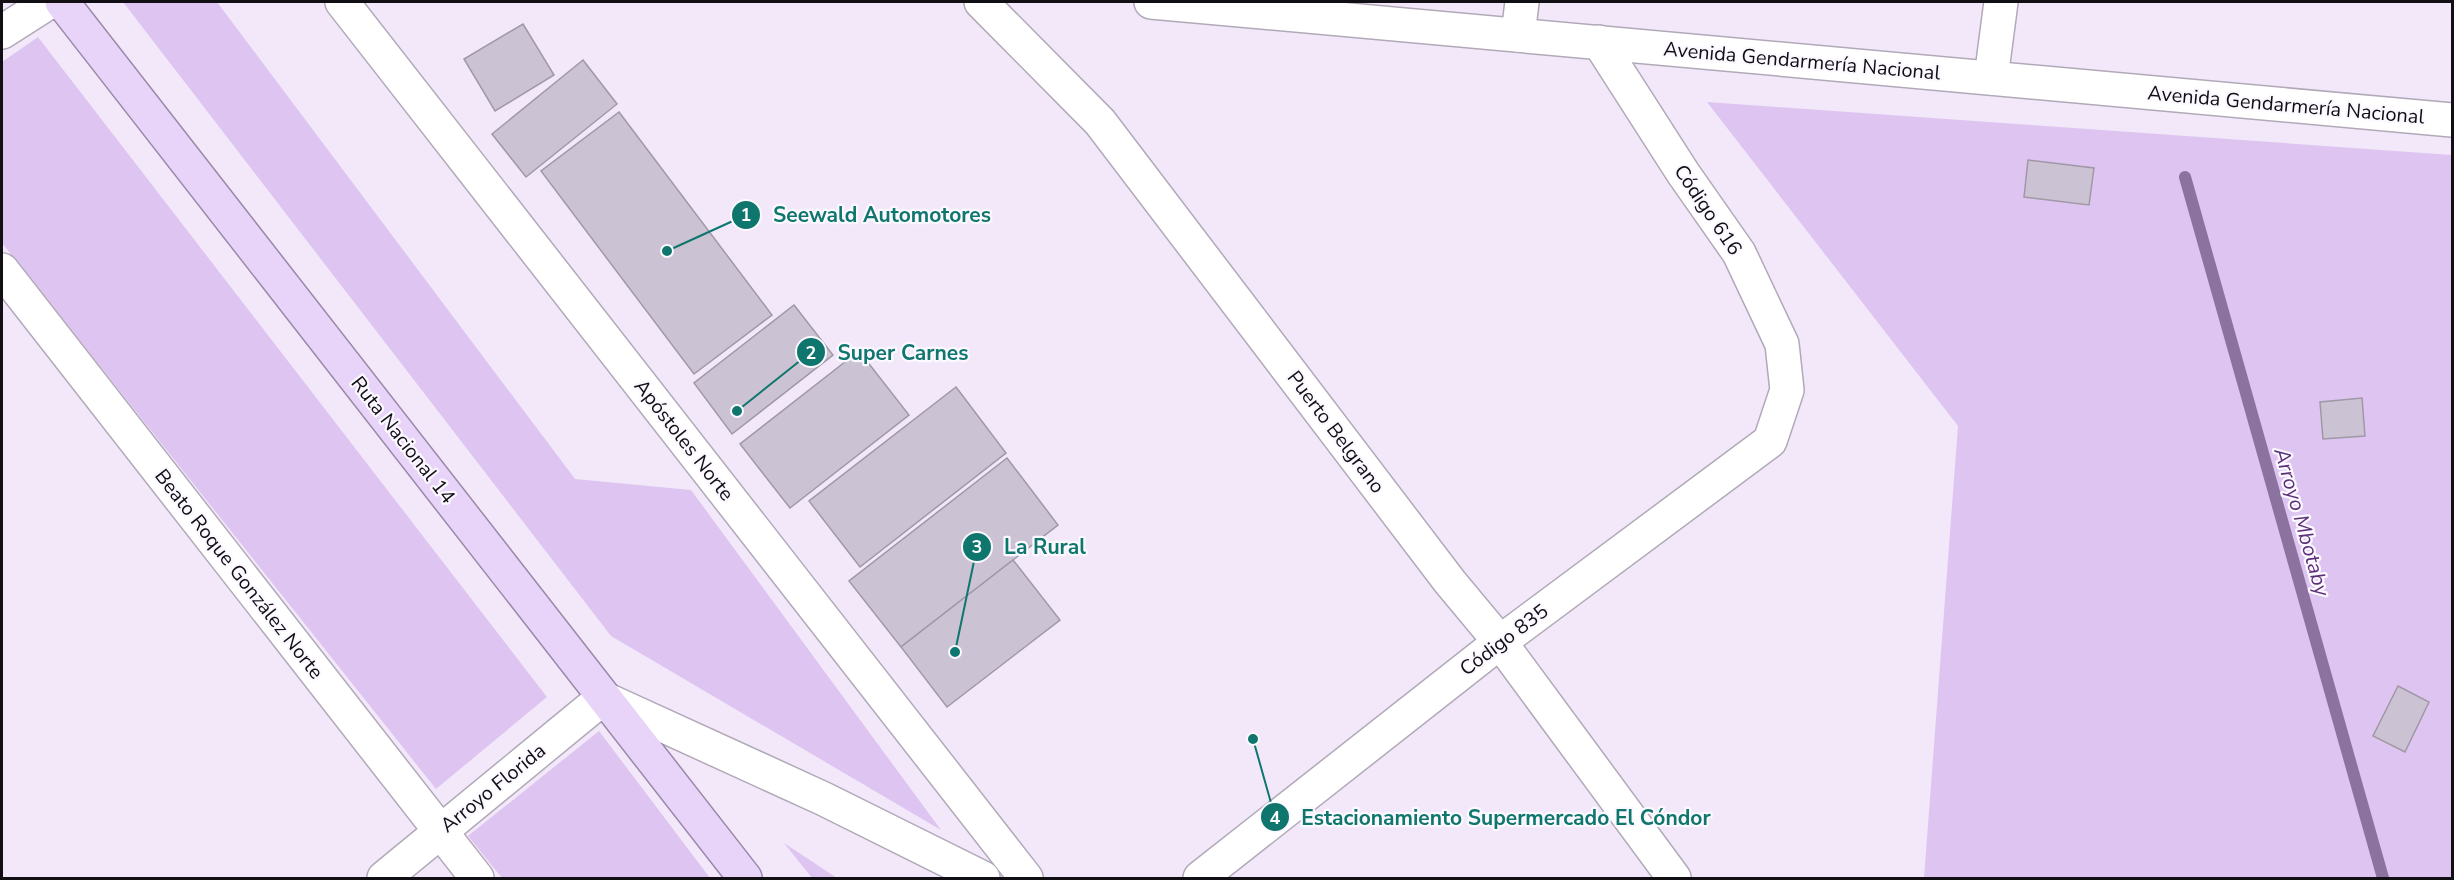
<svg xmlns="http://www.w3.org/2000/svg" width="2454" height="880" font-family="'Nunito Sans',sans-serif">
<rect width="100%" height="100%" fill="#f2e8f9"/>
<g fill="#dec5f1">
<path d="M123,2H217L575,479L691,490L941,830L611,636Z"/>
<path d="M38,37L547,697L436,789L2,243V62Z"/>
<path d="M1707,102L2452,155V878H1924L1958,426Z"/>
<path d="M599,731L710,878H502L468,836Z"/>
<path d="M784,843L837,878H812Z"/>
</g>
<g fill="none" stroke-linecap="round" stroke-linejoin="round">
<path stroke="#8c729f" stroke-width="12" d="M2185,177L2383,878"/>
</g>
<g fill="#cbc3d3" stroke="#a098a7" stroke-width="1.5">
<path d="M523,24L554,75L495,111L464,59Z"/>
<path d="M583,60L617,104L526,177L492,134Z"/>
<path d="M619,112L772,315L694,374L541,171Z"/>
<path d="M2028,160L2094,168L2089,205L2024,197Z"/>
<path d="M794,305L833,355L732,434L694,383Z"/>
<path d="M859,351L909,415L790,508L740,444Z"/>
<path d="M956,387L1006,453L860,567L809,501Z"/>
<path d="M2362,398L2365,436L2323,439L2320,402Z"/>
<path d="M1007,458L1058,525L901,647L849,581Z"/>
<path d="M1013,560L1060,620L947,707L901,647Z"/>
<path d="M2398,686L2429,702L2405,752L2373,736Z"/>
</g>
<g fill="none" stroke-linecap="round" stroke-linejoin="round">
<g stroke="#b1a9b8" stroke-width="36">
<g id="minor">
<path d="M981,2L1100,122L1450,582L1500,642L1674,878"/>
<path d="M2,32L49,2"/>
<path d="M1518,35L1522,2"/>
<path d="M1991,78L2001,2"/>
<path d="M2,270L477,878"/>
<path d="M384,878L603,698"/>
<path d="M1200,878L1500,642L1770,441L1787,390L1782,344L1739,253L1683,173L1599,42"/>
</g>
</g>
<g stroke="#b1a9b8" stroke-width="36">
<g id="tertiary">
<path d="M342,2L1026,878"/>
<path d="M1151,2L2452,120"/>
<path d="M603,698L824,799L983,878"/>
</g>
</g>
<g stroke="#9a88a8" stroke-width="36">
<path id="trunk" d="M62,2L745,878"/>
</g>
<use href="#minor" stroke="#fff" stroke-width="33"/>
<use href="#tertiary" stroke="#fff" stroke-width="33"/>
<use href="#trunk" stroke="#e8d4f8" stroke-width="33"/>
</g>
<g text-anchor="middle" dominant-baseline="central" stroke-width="4.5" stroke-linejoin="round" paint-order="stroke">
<g font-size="20" fill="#110e14" stroke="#fcf8ff">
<text transform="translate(1802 61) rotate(5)">Avenida Gendarmería Nacional</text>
<text transform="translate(2286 105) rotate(5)">Avenida Gendarmería Nacional</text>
<text transform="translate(1708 210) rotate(56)">Código 616</text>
<text transform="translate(1336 432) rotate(53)">Puerto Belgrano</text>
<text transform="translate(403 440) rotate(52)">Ruta Nacional 14</text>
<text transform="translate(684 440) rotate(52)">Apóstoles Norte</text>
<text transform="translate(239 574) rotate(52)">Beato Roque González Norte</text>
<text transform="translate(1504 640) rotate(-37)">Código 835</text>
<text transform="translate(493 788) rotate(-39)">Arroyo Florida</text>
</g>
<g font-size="21" font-style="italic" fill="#5c3078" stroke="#fcf8ff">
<text transform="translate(2302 522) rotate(74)">Arroyo Mbotaby</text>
</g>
</g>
<path fill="none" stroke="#0f766e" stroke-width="2" d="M667 251L746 215M737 411L811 352M955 652L977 547M1253 739L1275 817"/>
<g fill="#0f766e" stroke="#fcf8ff" stroke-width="2">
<circle cx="667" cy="251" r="6"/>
<circle cx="737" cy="411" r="6"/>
<circle cx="955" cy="652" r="6"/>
<circle cx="1253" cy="739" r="6"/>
<circle cx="746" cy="215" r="15"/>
<circle cx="811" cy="352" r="15"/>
<circle cx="977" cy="547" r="15"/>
<circle cx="1275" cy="817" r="15"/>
</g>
<g font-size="18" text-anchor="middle" font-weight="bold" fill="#fff">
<text x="746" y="221">1</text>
<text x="811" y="359">2</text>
<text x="977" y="553">3</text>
<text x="1275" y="824">4</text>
</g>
<g font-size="21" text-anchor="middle" font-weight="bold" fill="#0f766e" stroke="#fcf8ff" stroke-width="4.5" stroke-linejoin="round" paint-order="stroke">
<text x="882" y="222">Seewald Automotores</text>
<text x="903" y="360">Super Carnes</text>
<text x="1045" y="554">La Rural</text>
<text x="1506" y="825">Estacionamiento Supermercado El Cóndor</text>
</g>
<rect width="2454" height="880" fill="none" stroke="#110e14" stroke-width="6"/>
</svg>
